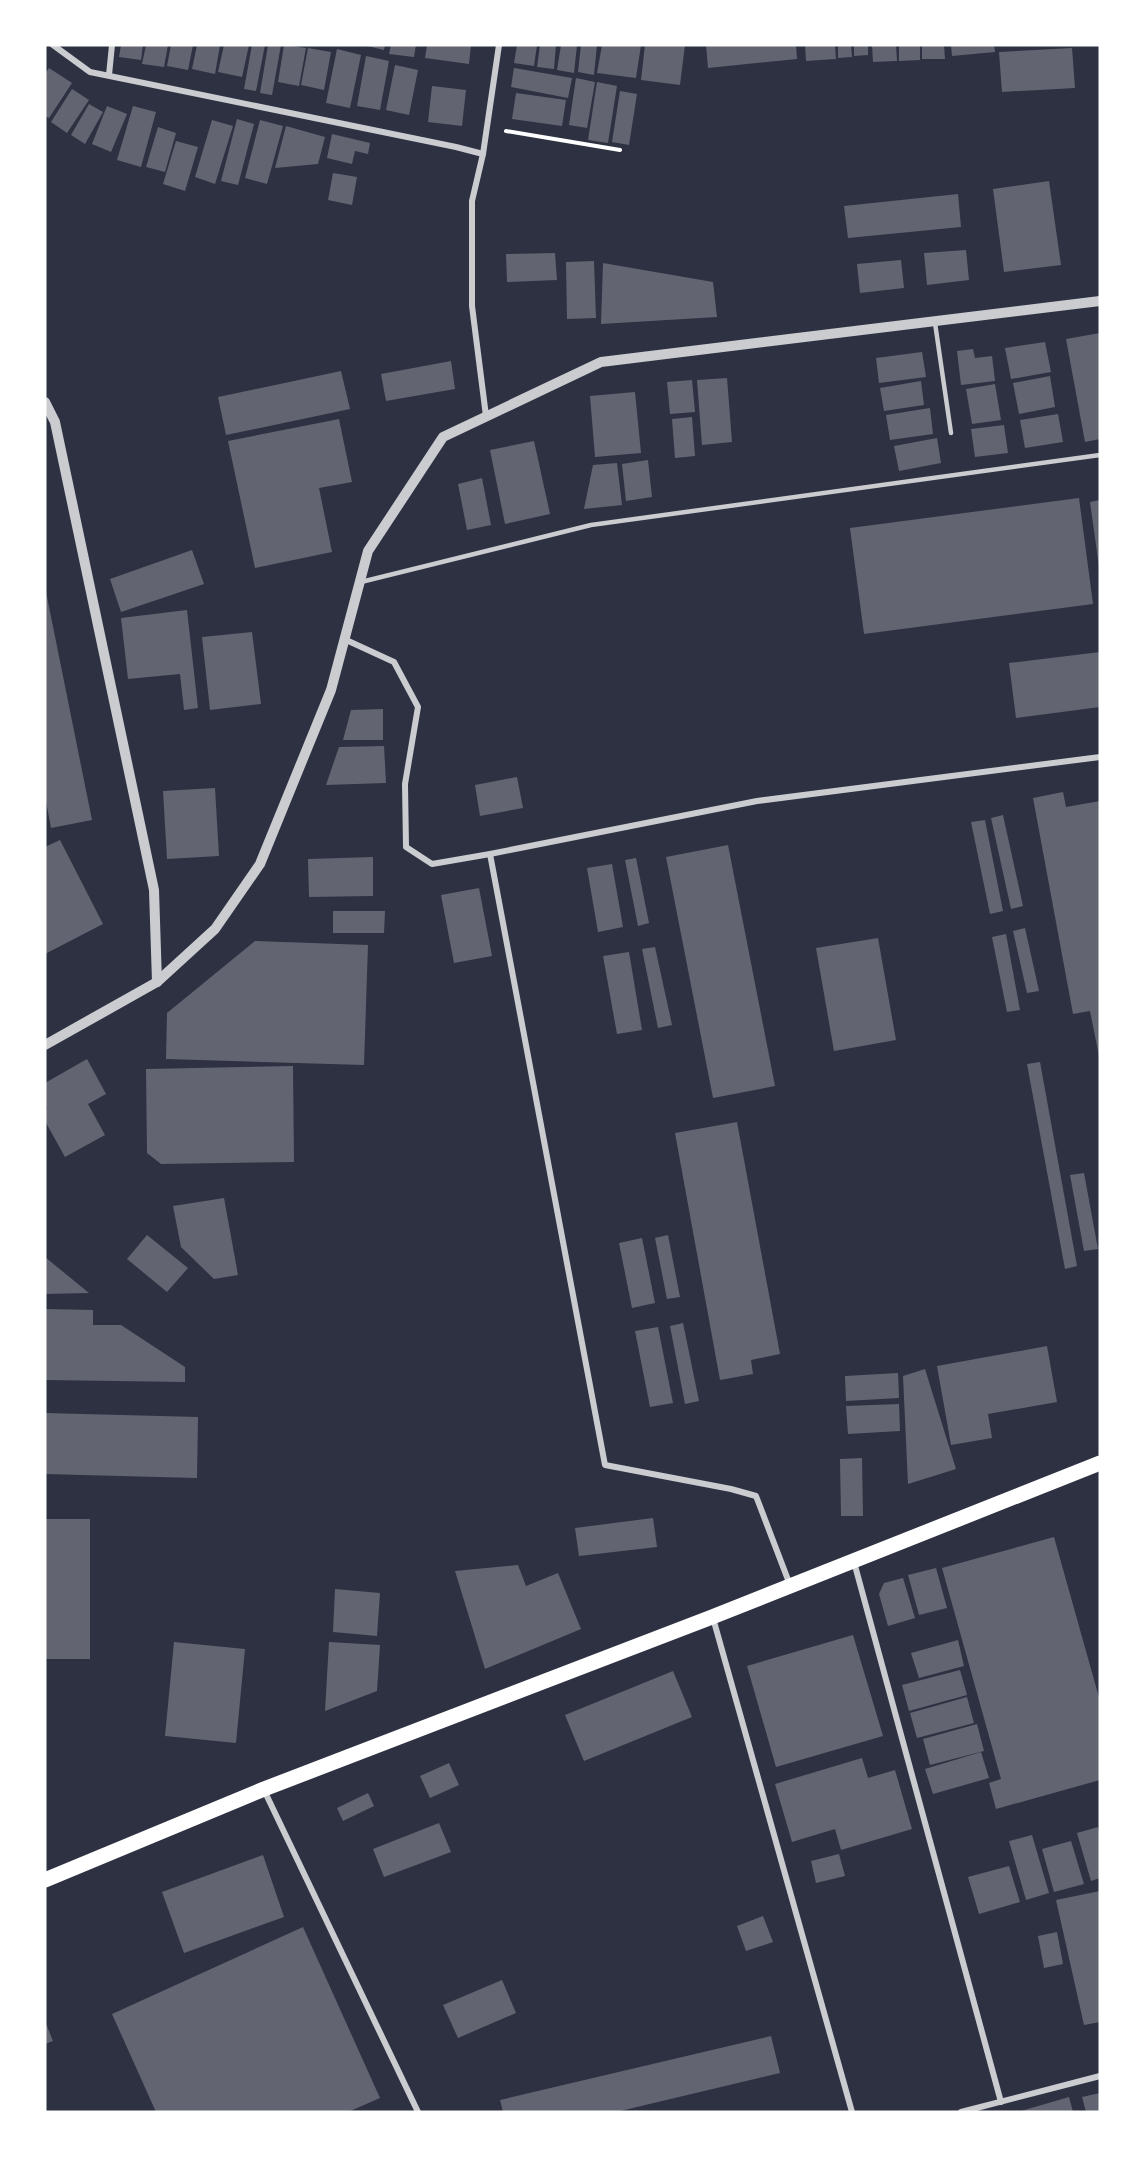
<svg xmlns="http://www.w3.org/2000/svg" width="1145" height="2157" font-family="'Libre Baskerville',serif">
<rect width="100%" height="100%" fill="#2d3142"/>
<g fill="#626471">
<path d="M121,45H143L141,60L119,57Z"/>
<path d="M146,45H168L164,67L142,64Z"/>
<path d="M171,45H193L188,70L167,66Z"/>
<path d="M197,45H220L215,74L192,69Z"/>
<path d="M224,45H249L242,77L218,72Z"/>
<path d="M252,45H265L256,91L244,89Z"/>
<path d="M268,45H281L272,95L260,93Z"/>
<path d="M284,45L306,48L299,86L278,82Z"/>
<path d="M363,45H385L384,50Z"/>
<path d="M391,45H416L414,57L389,54Z"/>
<path d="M427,45H471L469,64L425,58Z"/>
<path d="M517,45H537L534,66L514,63Z"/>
<path d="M540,45H556L554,69L537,67Z"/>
<path d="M561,45H577L574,73L557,70Z"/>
<path d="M581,45H597L594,75L578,72Z"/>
<path d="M602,45H641L636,78L597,73Z"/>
<path d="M645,45H685L680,85L641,80Z"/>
<path d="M706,45H796L797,59L708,68Z"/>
<path d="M805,45H835L836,59L806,61Z"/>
<path d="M838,45H851L852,57L838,58Z"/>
<path d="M854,45H868V55L854,56Z"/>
<path d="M872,45H896L897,61L873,62Z"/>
<path d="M899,45H920V60L899,61Z"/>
<path d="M922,45H944L945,59H922Z"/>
<path d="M951,45H994L995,52L952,56Z"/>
<path d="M308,48L331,52L324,90L301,85Z"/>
<path d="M1072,48L1075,88L1002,92L999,52Z"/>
<path d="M337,49L361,55L350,108L326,103Z"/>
<path d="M366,56L389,61L380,110L357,106Z"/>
<path d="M395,65L418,70L409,115L386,110Z"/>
<path d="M49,68L72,83L49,118L45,116V74Z"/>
<path d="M514,68L572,78L568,98L511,87Z"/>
<path d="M576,78L595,82L587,128L569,125Z"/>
<path d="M597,82L617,86L608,143L588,140Z"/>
<path d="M432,86L466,90L462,126L428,122Z"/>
<path d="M72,89L89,100L67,133L51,122Z"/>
<path d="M620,91L637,94L629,145L612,142Z"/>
<path d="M516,93L566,100L562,126L512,119Z"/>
<path d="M89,104L103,112L85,144L71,135Z"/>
<path d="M107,106L127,114L111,152L92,144Z"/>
<path d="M133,106L156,112L141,167L117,160Z"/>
<path d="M237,119L254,124L238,185L221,181Z"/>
<path d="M212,120L233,126L215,184L195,177Z"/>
<path d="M260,120L283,126L267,184L245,178Z"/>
<path d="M286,126L325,137L318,164L275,168Z"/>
<path d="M158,127L176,133L165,172L146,167Z"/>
<path d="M332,134L370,143L368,154L355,151L352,164L327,158Z"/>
<path d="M176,141L198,147L185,191L163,184Z"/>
<path d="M333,173L357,177L352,205L328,200Z"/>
<path d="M1049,181L1061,265L1004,272L993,189Z"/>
<path d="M958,194L961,227L848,238L844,206Z"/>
<path d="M966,250L969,280L927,285L924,253Z"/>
<path d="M555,253L557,280L507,282L506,254Z"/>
<path d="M901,260L904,288L860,293L857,264Z"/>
<path d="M594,261L596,318L567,319L566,262Z"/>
<path d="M603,263L713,282L717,317L601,324Z"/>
<path d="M1100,333V439L1085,442L1066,339Z"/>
<path d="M1045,342L1051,372L1011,379L1005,348Z"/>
<path d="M973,349L975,358L992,356L995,381L961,385L957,351Z"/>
<path d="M922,352L926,377L879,383L876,358Z"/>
<path d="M451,361L455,389L386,401L381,374Z"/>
<path d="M341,371L350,409L226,435L218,397Z"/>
<path d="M1050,376L1055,407L1019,414L1013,383Z"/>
<path d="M727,378L732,442L702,445L697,380Z"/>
<path d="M692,380L695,412L670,414L667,382Z"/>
<path d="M921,381L924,405L884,411L880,388Z"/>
<path d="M995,384L1001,420L972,424L966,389Z"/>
<path d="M635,392L641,453L595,457L590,396Z"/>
<path d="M930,408L933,434L890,440L886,415Z"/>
<path d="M1058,414L1063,442L1025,448L1020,420Z"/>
<path d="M692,417L695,456L675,458L672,419Z"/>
<path d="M339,419L352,482L319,488L332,552L255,568L228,441Z"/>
<path d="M1004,425L1008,453L975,457L971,429Z"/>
<path d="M937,438L941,463L899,471L894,446Z"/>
<path d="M534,441L550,514L505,524L490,450Z"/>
<path d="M648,460L652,497L626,501L622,464Z"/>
<path d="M617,463L622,505L584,509L593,465Z"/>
<path d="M482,478L491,525L467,530L458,484Z"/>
<path d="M1079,498L1093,604L864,634L850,528Z"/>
<path d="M1100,500V567H1099L1090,502Z"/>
<path d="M192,550L204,584L121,612L110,579Z"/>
<path d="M45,587L92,820L51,828L45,796Z"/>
<path d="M187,610L198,708L184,710L180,674L128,679L121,618Z"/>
<path d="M252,632L261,704L210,710L202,637Z"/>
<path d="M1100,652V707L1016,718L1009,663Z"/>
<path d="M383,709V740H343L351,710Z"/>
<path d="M384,746L386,783L326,785L339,747Z"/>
<path d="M517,777L523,808L480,816L475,785Z"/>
<path d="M215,788L219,856L167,859L163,791Z"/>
<path d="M1063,792L1066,807L1100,801V1061L1090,1011L1073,1014L1033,798Z"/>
<path d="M1003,815L1023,906L1011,909L991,818Z"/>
<path d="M985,820L1003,911L990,914L971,822Z"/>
<path d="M60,840L103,924L45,954V847Z"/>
<path d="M728,845L775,1086L713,1098L666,857Z"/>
<path d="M373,857V896L309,897L308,859Z"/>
<path d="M636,858L649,923L638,926L625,860Z"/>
<path d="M612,864L623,927L598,932L587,868Z"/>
<path d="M479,888L492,956L454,963L441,895Z"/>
<path d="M333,911H385L384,933H333Z"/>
<path d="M1025,928L1039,991L1027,993L1013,931Z"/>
<path d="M1006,934L1020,1010L1007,1012L992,937Z"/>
<path d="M878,938L896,1040L834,1051L816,948Z"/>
<path d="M255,941L368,945L364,1065L166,1059L167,1013Z"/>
<path d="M655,947L672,1025L658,1028L642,949Z"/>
<path d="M629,952L642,1030L617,1034L603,956Z"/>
<path d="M87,1059L106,1094L88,1104L105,1135L65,1157L45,1121V1110L47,1109L45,1105V1083Z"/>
<path d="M1040,1062L1077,1266L1065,1269L1027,1064Z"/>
<path d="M293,1066L294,1162L161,1164L147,1153L146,1069Z"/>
<path d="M737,1122L780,1354L751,1360L753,1374L720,1380L675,1133Z"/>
<path d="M1084,1173L1098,1249L1084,1251L1070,1175Z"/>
<path d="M224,1198L238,1275L214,1279L181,1247L173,1206Z"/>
<path d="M147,1235L188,1268L167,1292L127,1259Z"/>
<path d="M668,1235L680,1297L667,1299L655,1238Z"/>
<path d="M642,1238L655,1303L632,1308L619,1243Z"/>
<path d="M45,1257L89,1293L45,1294Z"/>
<path d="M45,1309L93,1310V1325H121L185,1367V1382L45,1380Z"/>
<path d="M683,1323L699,1401L685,1404L670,1326Z"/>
<path d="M658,1327L673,1403L650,1407L635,1331Z"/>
<path d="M1047,1346L1057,1402L988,1414L992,1438L951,1445L937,1366Z"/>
<path d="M925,1369L956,1469L908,1484L903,1376Z"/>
<path d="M898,1373L899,1398L846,1401L845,1376Z"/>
<path d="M899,1404L900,1431L848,1434L846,1406Z"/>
<path d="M45,1413L198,1417L197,1478L45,1474Z"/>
<path d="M862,1458L863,1516H841L840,1459Z"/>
<path d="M653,1518L657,1547L579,1556L575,1528Z"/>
<rect x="45" y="1519" width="45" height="140"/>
<path d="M1054,1537L1100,1701V1780L996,1809L989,1783L1001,1779L942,1568Z"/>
<path d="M518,1565L526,1586L558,1573L581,1629L485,1669L455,1571Z"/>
<path d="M936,1568L947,1608L919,1615L908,1575Z"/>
<path d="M903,1578L915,1618L888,1626L879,1594L884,1583Z"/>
<path d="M335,1589L380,1593L377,1636L333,1632Z"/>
<path d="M853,1635L883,1736L776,1767L747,1666Z"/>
<path d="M958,1640L964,1666L919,1678L911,1653Z"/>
<path d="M174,1642L245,1649L236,1743L165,1736Z"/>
<path d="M329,1642L380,1645L377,1691L325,1711Z"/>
<path d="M960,1670L967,1695L909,1711L902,1685Z"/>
<path d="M673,1671L692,1717L584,1761L565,1715Z"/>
<path d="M967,1697L974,1723L917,1738L910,1713Z"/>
<path d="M977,1724L984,1751L930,1765L923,1739Z"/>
<path d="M981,1752L989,1778L933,1794L925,1769Z"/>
<path d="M862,1758L868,1778L895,1770L912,1829L841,1850L835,1829L792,1842L775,1784Z"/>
<path d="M449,1763L459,1785L430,1798L420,1776Z"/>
<path d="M368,1793L374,1806L343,1821L337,1808Z"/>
<path d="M439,1823L451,1852L384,1877L373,1849Z"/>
<path d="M1098,1827L1100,1836V1878L1091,1881L1077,1833Z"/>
<path d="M1032,1835L1049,1893L1026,1900L1009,1841Z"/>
<path d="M1071,1841L1084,1884L1054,1892L1042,1849Z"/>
<path d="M839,1854L845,1876L816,1883L811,1861Z"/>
<path d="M263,1855L284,1917L184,1953L162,1892Z"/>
<path d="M1009,1866L1020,1902L979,1914L968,1877Z"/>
<path d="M1100,1891V2022L1084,2025L1056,1900Z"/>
<path d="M763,1916L773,1942L746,1951L737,1926Z"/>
<path d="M303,1927L380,2098L348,2112H156L112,2014Z"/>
<path d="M1057,1932L1063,1964L1044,1968L1038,1936Z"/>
<path d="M502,1980L516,2013L458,2038L443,2005Z"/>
<path d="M45,2021L53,2041L45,2044Z"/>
<path d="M771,2036L780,2073L616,2112H503L500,2100Z"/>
<path d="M1100,2093V2112H1086L1082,2097Z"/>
<path d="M1069,2097L1073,2112H1021V2111Z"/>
</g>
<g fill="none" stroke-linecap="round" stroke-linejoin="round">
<path stroke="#fff" stroke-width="4" d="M506,131L620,150"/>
<g stroke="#caccd0" stroke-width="4.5">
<path d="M935,323L951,433"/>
<path d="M361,582L591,525L1100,455"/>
</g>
<g stroke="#caccd0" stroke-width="6">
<path d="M53,45L90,72L456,147L483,154"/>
<path d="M109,75L112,45"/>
<path d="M486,416L472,306V201L483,154L499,45"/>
<path d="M344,639L394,662L418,707L405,784L406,847L432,864L490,854L757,801L1100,757"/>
<path d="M490,854L605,1465L731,1489L756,1496L790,1585"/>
<path d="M854,1562L1001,2102"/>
<path d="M713,1618L852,2112"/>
<path d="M264,1790L418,2112"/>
<path d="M961,2112L1100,2076"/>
</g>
<g stroke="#caccd0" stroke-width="10">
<path d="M45,402L55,422L154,890L157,982"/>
<path d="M45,1045L157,982L215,929L260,864L331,690L368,551L443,437L601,362L1100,301"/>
</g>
<path stroke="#fff" stroke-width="15" d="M45,1880L264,1789L712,1617L1100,1463"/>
</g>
<rect width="1145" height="2157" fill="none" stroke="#ffffff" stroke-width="93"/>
</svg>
